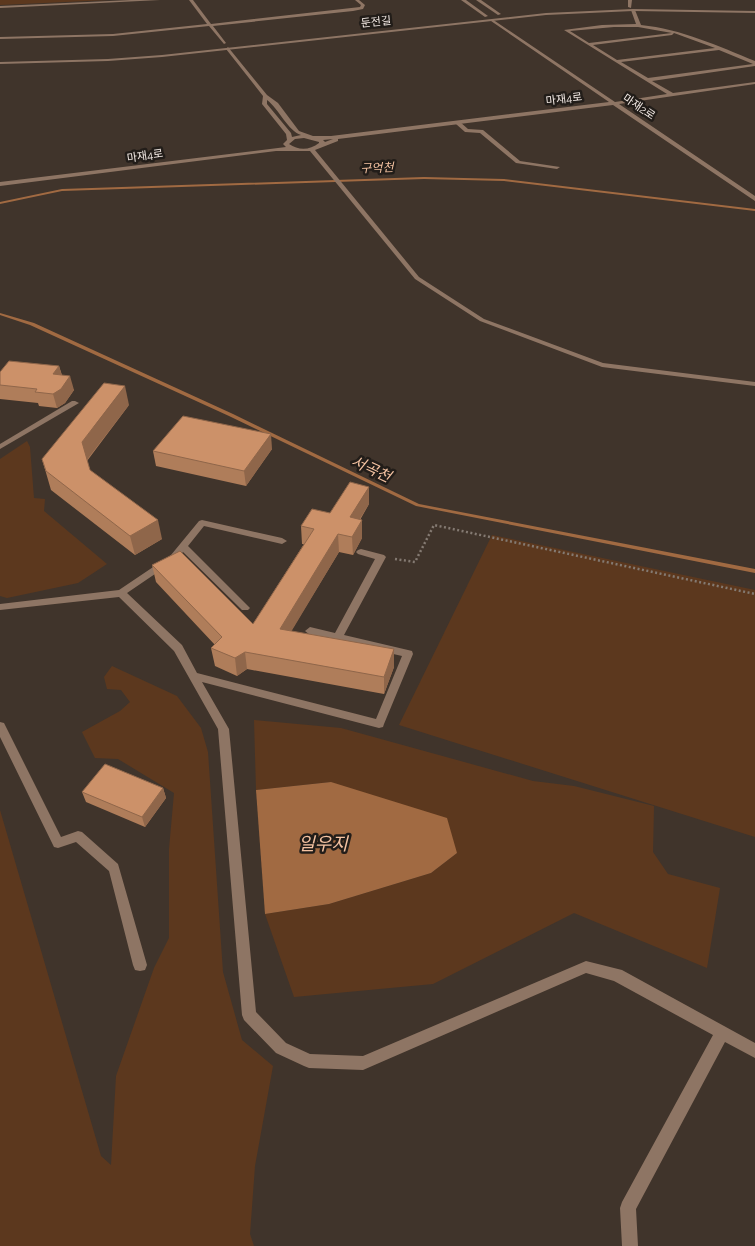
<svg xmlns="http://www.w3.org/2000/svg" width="755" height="1246" font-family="Raleway,'Noto Sans KR',sans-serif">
<rect width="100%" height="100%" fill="#40342b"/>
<g fill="#5c381e">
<path d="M0,0H109L0,5Z"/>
<path d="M27,441L30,447L34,498L45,499L44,511L107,564L78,583L7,598L0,596V459Z"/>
<path d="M492,535L755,590V837L399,725Z"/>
<path d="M112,666L177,696L201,728L208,752L223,972L242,1040L273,1066L255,1166L250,1234L254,1246H0V810L101,1156L111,1165L116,1076L154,968L169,938V849L174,793L118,759L95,758L82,732L120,711L130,702L121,690L107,689L104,677Z"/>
<path d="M254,720L341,728L533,781L574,786L654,806L653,852L668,874L720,888L707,968L574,913L433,984L294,997L265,914L329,904L431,873L457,853L331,782L256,790Z"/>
</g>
<path fill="#a16a42" d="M331,782L447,818L457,853L431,873L329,904L265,914L256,790Z"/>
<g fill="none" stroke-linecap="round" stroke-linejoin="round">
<g fill="#a16a42" fill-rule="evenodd">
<path d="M424,177L504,179L755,209V211L504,181L424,179L62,191L0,204V202L62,189Z"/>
<path d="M0,313L34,323L233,414L419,504L755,569V573L416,506L229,416L30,325L0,315Z"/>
</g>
<path stroke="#847a72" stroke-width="2.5" stroke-dasharray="2 2.5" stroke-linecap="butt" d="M395,559L415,562L434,525L755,594"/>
<g fill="#8e7564" fill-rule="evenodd">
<path d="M456,122H460L468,129L483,130L520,161L560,167L557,169L516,163L480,133L465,132L456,124Z"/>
<path d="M72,401H75L79,403L0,449V444Z"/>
<path d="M202,520L282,538L287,541L282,544L204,526L188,546L250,608L248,610H242L183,552L177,559L127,593L182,645L197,673L376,719L402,656L310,635L305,631L310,627L335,633L375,559L358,554L356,552L358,550L361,549L384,555L386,557L344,635L408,650L412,651L413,654L384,724L383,727L379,728L202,682L229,729L256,1012L286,1043L310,1054L363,1056L586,961L622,970L755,1043V1058L725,1042L636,1209L638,1246H622L620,1208L622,1202L713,1035L614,981L586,973L363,1070L309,1068L304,1066L276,1053L244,1020L242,1015L218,729L174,651L119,597L0,610V604L119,590L171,555L199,521Z"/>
<path d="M0,722L4,723L61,837L78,831L82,832L118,864L147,965L145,970L140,971L135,970L133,965L109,871L76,842L58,848L54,847L0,737Z"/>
</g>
<g fill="#8e7564" fill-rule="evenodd">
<path d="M131,0H160L0,8V6Z"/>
<path d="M189,0H193L211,24L360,7L361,5L355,0H359L365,5L363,9L353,11L213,26L226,43L224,44L209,26L113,36L0,39V37L113,34L207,24Z"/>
<path d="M461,0H466L488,16L485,17Z"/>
<path d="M476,0H481L501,14L498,15Z"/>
<path d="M628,0H632L631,8L628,7Z"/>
<path d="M633,9L635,10L641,25C681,29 718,46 755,61V66L652,81L673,93L755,82V84L619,104L755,196V201L613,105L338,139V141L315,150L419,277L484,319L603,363L755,382V386L602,367L480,321L415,279L310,151H276L0,186V182L286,147L283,144L287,140L286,134L262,104L263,96L226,49L228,47L267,95L278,103L299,131L313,136H331L609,102L491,21L492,19L615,102L667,94L564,30L602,25L636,24L631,10ZM638,27L672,33L589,43L570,31L614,27ZM674,33L715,48L617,60L593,45L672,35ZM719,50L753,64L648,78L621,62ZM267,100C279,109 288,131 301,135L292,137L291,133L267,104ZM304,138L319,142V143C310,150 299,151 289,144L295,139ZM333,139L325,142L323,140Z"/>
</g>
<path fill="#8e7564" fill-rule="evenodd" d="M633,9L755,11V13L633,11L546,15L162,57L108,61L0,64V62L108,59L162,55L546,13Z"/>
</g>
<g fill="#af7d5a">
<path d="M59,366L62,375L74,390L65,403L57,408L39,406L38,403L0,399V372Z"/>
<path d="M129,405L87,461L90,470L162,539L135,555L51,490L42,459Z"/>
<path d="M272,449L246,486L156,466L153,451Z"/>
<path d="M369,504L360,520H362V538L353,555L339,552L291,631L394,667L384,694L247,669L237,676L215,666L211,648L215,645L156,582L152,565L253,624L304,544H302L301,526L330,513Z"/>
<path d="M163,788L166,798L145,827L86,802L82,792Z"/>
</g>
<g fill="#8f664a">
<path d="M59,366L63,380L53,374Z"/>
<path d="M70,376L74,390L65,403L57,408L53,394Z"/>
<path d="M125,386L129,405L86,461L82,442Z"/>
<path d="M271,434L272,449L246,486L244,471Z"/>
<path d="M369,487V504L350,535V517Z"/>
<path d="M158,520L162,539L135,555L130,536Z"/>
<path d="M362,520V538L353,555L352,537Z"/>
<path d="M338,534L339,552L282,647L280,629Z"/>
<path d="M394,649V667L384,694V677Z"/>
<path d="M245,652L247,669L237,676L235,658Z"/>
<path d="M163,788L166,798L145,827L142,817Z"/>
</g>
<g fill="#cc9169" stroke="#8f664a">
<path d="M9,361L59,366L53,374L70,376L61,389L53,394L35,392L37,389L0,385V372Z"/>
<path d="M104,383L125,386L82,442L90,470L158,520L130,536L46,471L42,459Z"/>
<path d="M183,416L271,434L244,471L153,451Z"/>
<path d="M350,482L369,487L350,517L362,520L352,537L338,534L280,629L394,649L384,677L245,652L235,658L211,648L222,637L152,565L180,551L253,624L314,529L301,526L312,509L330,513Z"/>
<path d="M105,764L163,788L142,817L82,792Z"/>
</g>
<g text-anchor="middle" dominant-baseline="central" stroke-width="5" stroke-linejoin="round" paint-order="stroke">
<g font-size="11" fill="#f3eae5" stroke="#221d19">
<text transform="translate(376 22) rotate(-6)">둔전길</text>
<text transform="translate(564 99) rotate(-7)">마재4로</text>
<text transform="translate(639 107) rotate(34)">마재2로</text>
<text transform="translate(145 156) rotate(-8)">마재4로</text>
</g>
<g font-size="12" font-style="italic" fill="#f5c3a2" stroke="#221d19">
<text transform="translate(377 168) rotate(-2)">구억천</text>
</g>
<g font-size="15" font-style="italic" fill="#f5c3a2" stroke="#221d19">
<text transform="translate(371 469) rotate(25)">서곡천</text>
</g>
<g font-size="18" font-style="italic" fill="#f5c3a2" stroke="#221d19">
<text x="323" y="843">일우지</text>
</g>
</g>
</svg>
